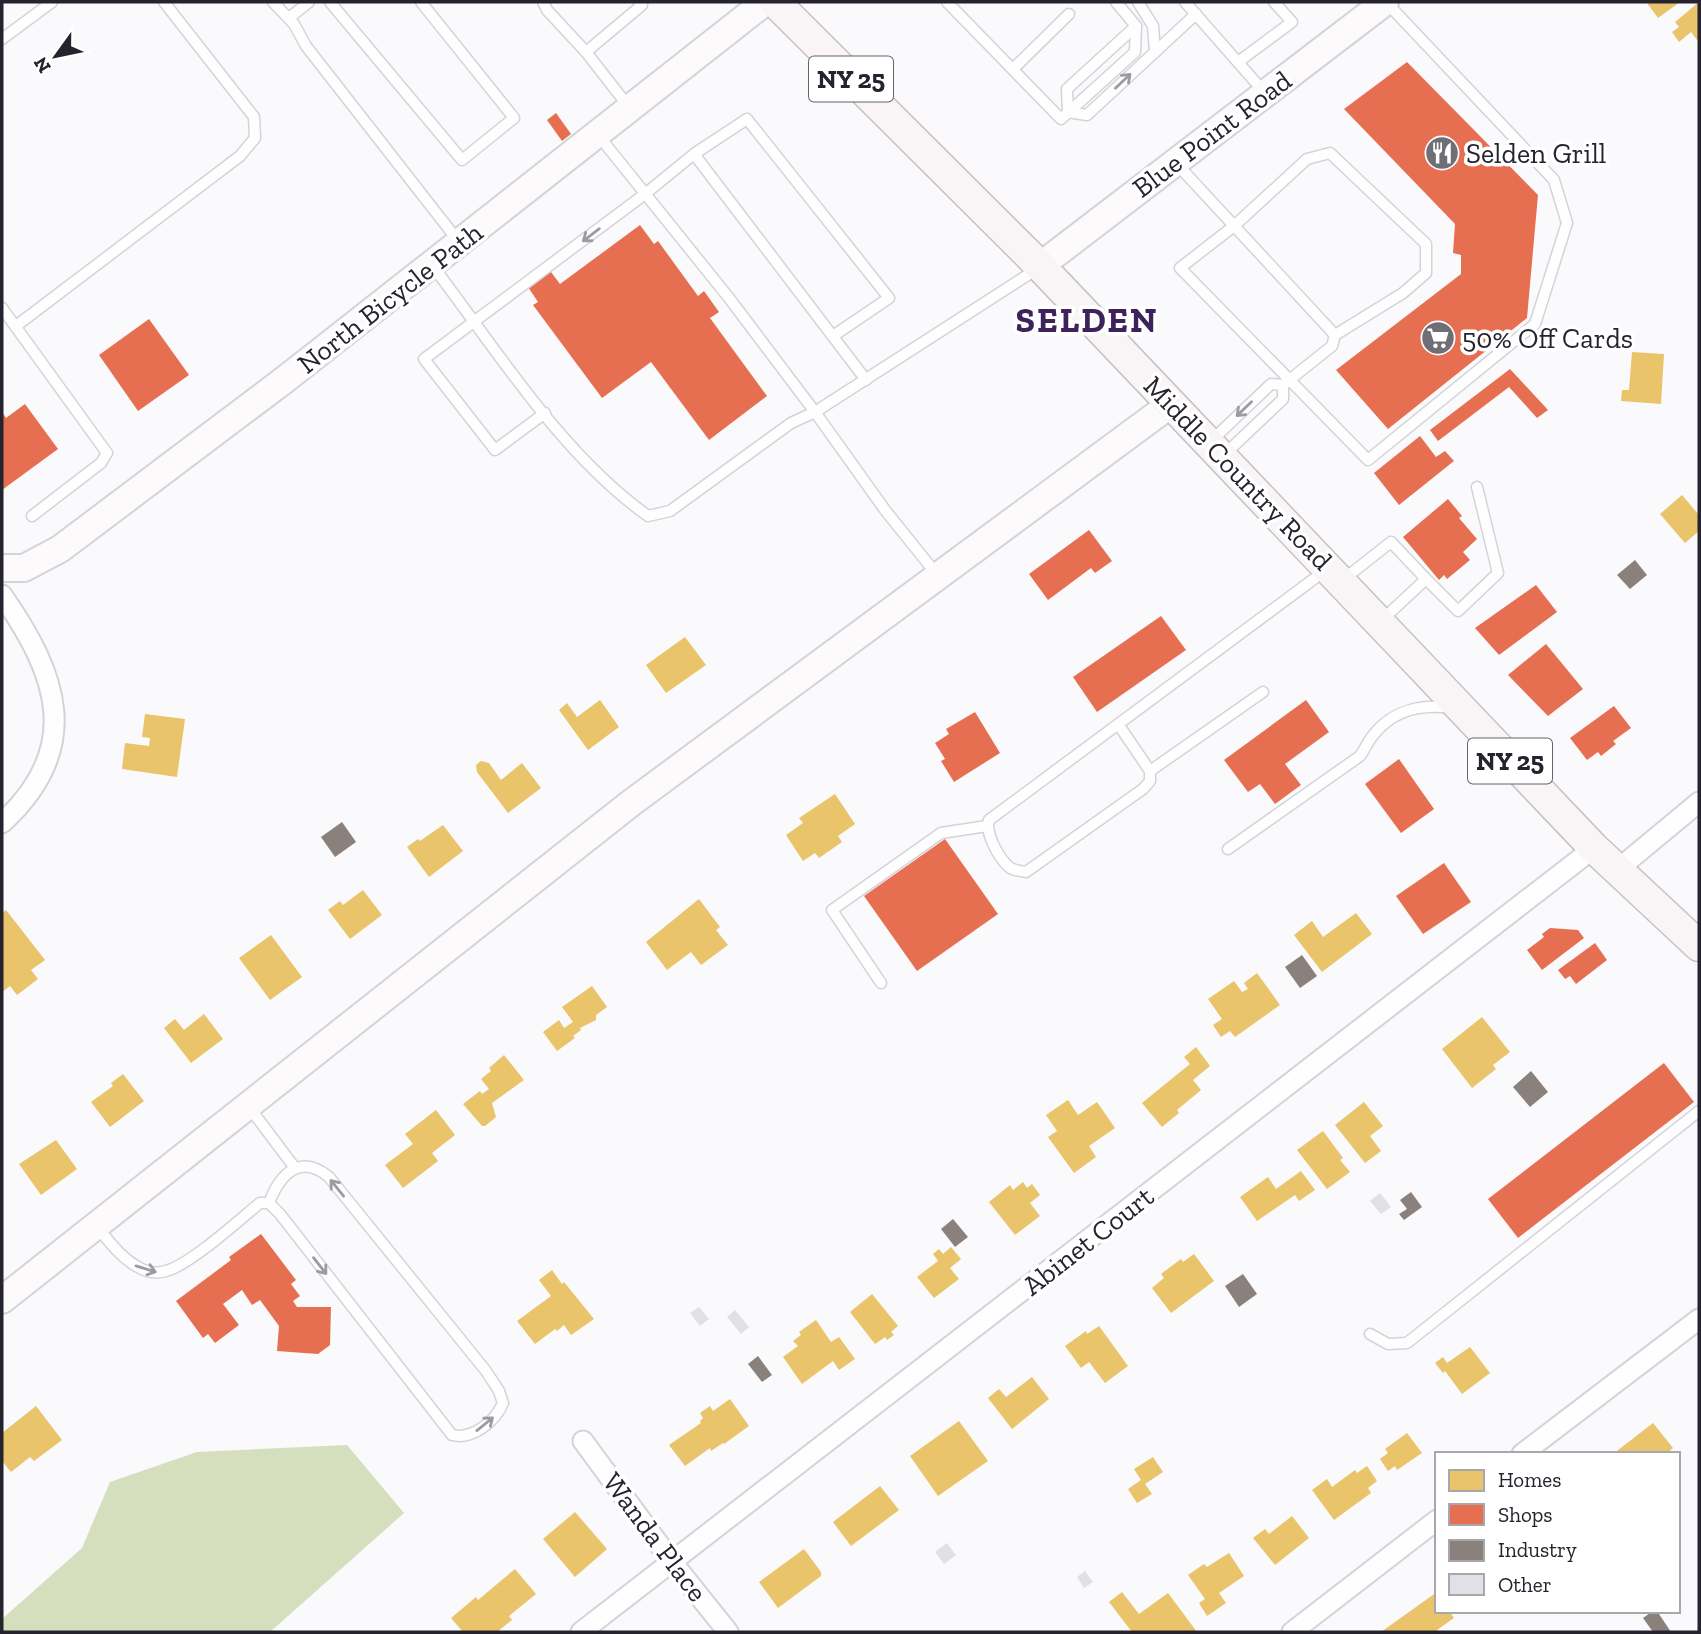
<svg xmlns="http://www.w3.org/2000/svg" width="1701" height="1634" font-family="'Zilla Slab',serif">
<rect width="100%" height="100%" fill="#faf9fc"/>
<path fill="#d6dfbd" d="M347,1445L404,1513L270,1632H2V1619L82,1548L110,1482L197,1452Z"/>
<g fill="#e9c46a">
<path d="M1648,2H1680L1658,18L1647,3Z"/>
<path d="M1699,2V38L1697,40L1691,32L1679,42L1672,32L1679,27L1675,22Z"/>
<path d="M1632,352L1664,354L1661,404L1621,401L1622,390H1629Z"/>
<path d="M1682,495L1699,515V531L1685,543L1660,514Z"/>
<path d="M685,637L706,665L666,693L646,665Z"/>
<path d="M600,700L619,727L588,750L559,710L567,703L577,717Z"/>
<path d="M145,714L185,719L177,777L122,769L125,743L149,746L150,738L142,737Z"/>
<path d="M481,761L489,763L501,780L522,763L541,788L508,813L477,772L476,765Z"/>
<path d="M835,794L855,824L838,836L842,842L819,858L815,853L803,861L786,835L803,823L799,818Z"/>
<path d="M443,825L463,851L429,877L407,847L418,839L420,841Z"/>
<path d="M363,890L382,915L350,939L328,910L340,901L343,905Z"/>
<path d="M699,899L720,927L716,930L728,945L701,965L691,952L667,970L646,942Z"/>
<path d="M6,910L45,960L31,970L38,979L17,995L10,986L2,992V913Z"/>
<path d="M1356,913L1372,934L1322,972L1294,935L1312,921L1323,937Z"/>
<path d="M271,935L302,977L270,1000L239,958Z"/>
<path d="M1257,973L1280,1005L1235,1037L1230,1031L1221,1037L1213,1025L1222,1019L1208,999L1234,981L1242,992L1248,989L1244,983Z"/>
<path d="M592,986L607,1007L596,1015V1020L580,1028L581,1030L573,1036L575,1038L557,1051L543,1032L559,1020L564,1028L573,1022L562,1007Z"/>
<path d="M204,1014L223,1039L191,1063L164,1028L175,1019L184,1030Z"/>
<path d="M1482,1017L1510,1052L1493,1065L1496,1069L1472,1088L1442,1049Z"/>
<path d="M1196,1047L1210,1066L1193,1080L1201,1090L1177,1110L1179,1113L1162,1127L1142,1103L1190,1064L1184,1057Z"/>
<path d="M504,1055L524,1080L492,1103L496,1117L485,1126H482L463,1104L480,1091L482,1094L489,1089L481,1079L491,1071L489,1068Z"/>
<path d="M123,1074L144,1101L110,1127L91,1102L113,1086L111,1083Z"/>
<path d="M1068,1100L1078,1115L1097,1102L1115,1128L1089,1146L1096,1157L1074,1173L1048,1137L1057,1131L1046,1115Z"/>
<path d="M1364,1102L1383,1126L1370,1136L1381,1151L1365,1163L1335,1125Z"/>
<path d="M436,1110L455,1135L432,1153L438,1161L403,1188L385,1165L413,1144L405,1134Z"/>
<path d="M1323,1131L1343,1158L1340,1160L1350,1172L1327,1189L1297,1150Z"/>
<path d="M56,1140L77,1169L41,1195L19,1164Z"/>
<path d="M1301,1171L1315,1190L1299,1201L1295,1195L1257,1221L1240,1197L1268,1177L1276,1189Z"/>
<path d="M1023,1182L1027,1188L1032,1184L1040,1195L1030,1203L1040,1216L1015,1235L989,1202L1010,1185L1013,1190Z"/>
<path d="M951,1247L961,1259L950,1268L959,1279L934,1298L917,1277L938,1261L933,1254L939,1249L943,1254Z"/>
<path d="M1194,1254L1214,1281L1171,1313L1152,1288L1164,1278L1161,1274L1181,1259L1183,1262Z"/>
<path d="M552,1270L562,1284L564,1282L594,1319L571,1335L564,1325L557,1331L555,1329L535,1344L517,1321L551,1296L539,1280Z"/>
<path d="M872,1294L898,1326L891,1332L894,1335L887,1340L885,1337L875,1344L850,1312Z"/>
<path d="M816,1320L831,1342L839,1337L855,1359L839,1370L833,1361L802,1384L783,1357L798,1346L793,1341L801,1335L799,1332Z"/>
<path d="M1099,1326L1128,1366L1105,1383L1089,1362L1081,1368L1065,1346L1086,1331L1087,1334Z"/>
<path d="M1470,1347L1490,1373L1462,1394L1445,1371L1443,1373L1435,1363L1443,1357L1447,1363Z"/>
<path d="M1032,1377L1049,1399L1012,1429L988,1398L999,1389L1006,1397Z"/>
<path d="M730,1399L749,1426L724,1444L723,1443L711,1451L710,1448L685,1466L669,1445L701,1423L700,1421L703,1418L700,1413L710,1406L713,1411Z"/>
<path d="M36,1406L62,1440L34,1461L30,1457L11,1472L2,1461V1433Z"/>
<path d="M959,1421L988,1461L938,1496L910,1456Z"/>
<path d="M1653,1423L1673,1448L1666,1454H1613Z"/>
<path d="M1407,1433L1422,1453L1397,1470L1395,1466L1388,1471L1380,1459L1388,1453L1385,1449Z"/>
<path d="M1153,1457L1163,1472L1145,1484L1152,1494L1137,1503L1128,1489L1141,1480L1134,1469Z"/>
<path d="M1367,1466L1377,1481L1368,1488L1371,1493L1334,1520L1312,1490L1327,1479L1332,1487L1355,1470L1357,1473Z"/>
<path d="M880,1486L899,1510L851,1546L833,1522Z"/>
<path d="M575,1512L607,1549L575,1577L543,1539Z"/>
<path d="M1292,1516L1309,1538L1275,1565L1253,1538L1265,1529L1269,1534Z"/>
<path d="M804,1549L821,1572V1576L778,1608L759,1582Z"/>
<path d="M1229,1553L1244,1576L1219,1593L1226,1603L1207,1616L1199,1603L1205,1599L1188,1575L1204,1564L1207,1567Z"/>
<path d="M515,1569L536,1594L509,1616L512,1620L497,1632H463L451,1618L476,1597L478,1600Z"/>
<path d="M1122,1592L1139,1614L1168,1593L1197,1632H1132L1109,1602Z"/>
<path d="M1437,1592V1611H1449L1454,1618L1437,1630L1438,1632H1381Z"/>
</g>
<g fill="#e76f51">
<path d="M1407,62L1538,195L1527,318L1388,429L1336,370L1461,274V255L1453,253L1455,224L1344,109Z"/>
<path d="M556,113L571,134L562,141L547,120Z"/>
<path d="M640,225L654,244L658,241L698,296L704,291L719,312L710,318L767,396L709,440L651,362L602,398L533,305L538,302L526,284L548,268L560,284Z"/>
<path d="M149,319L189,375L138,411L99,355Z"/>
<path d="M1510,369L1548,410L1537,418L1509,387L1438,441L1430,430Z"/>
<path d="M25,404L58,449L2,490V412L6,418Z"/>
<path d="M1420,436L1436,457L1445,451L1454,461L1399,505L1374,473Z"/>
<path d="M1448,499L1462,516L1459,518L1477,539L1463,552L1470,560L1447,579L1444,575L1439,580L1403,537Z"/>
<path d="M1089,530L1112,561L1095,573L1091,568L1048,600L1029,574Z"/>
<path d="M1536,585L1557,612L1499,655L1475,628Z"/>
<path d="M1161,616L1186,650L1097,712L1073,677Z"/>
<path d="M1546,644L1583,689L1548,716L1508,675Z"/>
<path d="M1306,700L1329,732L1285,764L1301,785L1275,804L1260,784L1248,792L1224,760Z"/>
<path d="M1614,706L1631,728L1613,741L1616,744L1601,756L1598,752L1587,760L1570,738Z"/>
<path d="M975,712L1000,753L954,782L941,761L945,759L935,743L949,734L946,729Z"/>
<path d="M1399,759L1434,809L1401,833L1365,784Z"/>
<path d="M945,839L998,914L917,971L864,896Z"/>
<path d="M1444,863L1471,902L1423,934L1396,896Z"/>
<path d="M1550,928L1578,930L1584,938L1542,970L1527,950L1544,937L1542,934Z"/>
<path d="M1595,943L1607,960L1576,984L1570,976L1565,979L1558,970Z"/>
<path d="M1664,1063L1694,1102L1518,1238L1488,1199Z"/>
<path d="M261,1234L296,1280L291,1284L300,1296L293,1301L297,1307H331L330,1345L318,1354L277,1351L279,1326L260,1300L252,1305L242,1290L223,1304L239,1325L215,1343L208,1334L203,1338L176,1301L231,1260L229,1257Z"/>
</g>
<g fill="#8a817c">
<path d="M1635,560L1647,575L1630,589L1617,575Z"/>
<path d="M342,822L356,842L335,857L321,837Z"/>
<path d="M1302,955L1317,976L1300,988L1285,967Z"/>
<path d="M1531,1071L1548,1092L1530,1107L1513,1087Z"/>
<path d="M1411,1192L1422,1207L1404,1220L1399,1214L1407,1209L1400,1200Z"/>
<path d="M953,1219L968,1237L955,1247L941,1229Z"/>
<path d="M1243,1274L1257,1294L1239,1307L1225,1286Z"/>
<path d="M758,1356L772,1375L762,1382L748,1364Z"/>
<path d="M1653,1611H1657L1671,1632H1653L1643,1618Z"/>
</g>
<g fill="#e2e0e7">
<path d="M1380,1193L1391,1207L1381,1214L1370,1201Z"/>
<path d="M699,1307L709,1319L700,1326L690,1313Z"/>
<path d="M735,1310L749,1327L741,1334L727,1317Z"/>
<path d="M947,1543L956,1555L944,1564L935,1552Z"/>
<path d="M1085,1571L1093,1582L1084,1588L1077,1577Z"/>
</g>
<g fill="none" stroke-linecap="round" stroke-linejoin="round">
<g stroke="#d4d3d9" stroke-width="13">
<g id="lane">
<path d="M273,2L294,24L306,46L459,242"/>
<path d="M330,2L462,160L514,118L421,2"/>
<path d="M543,2L547,10L586,52L628,106"/>
<path d="M947,2L1061,119L1135,52L1136,26L1116,2"/>
<path d="M1138,2L1153,26L1155,52"/>
<path d="M1185,2L1265,93"/>
<path d="M289,18L309,2"/>
<path d="M2,39L52,2"/>
<path d="M586,52L642,5L639,2"/>
<path d="M1238,62L1292,22L1274,2"/>
<path d="M1013,69L1069,14"/>
<path d="M1068,112L1087,115L1196,14"/>
<path d="M1068,112L1067,89L1136,26"/>
<path d="M1175,162L1335,335L1332,346L1283,385L1271,384L1211,441"/>
<path d="M432,265C496,349 561,454 648,516L670,511L791,423L815,412L729,298L598,135"/>
<path d="M2,308L107,453L101,463L32,516"/>
<path d="M16,326L240,156L255,138L254,117L164,2"/>
<path d="M1335,335L1403,293L1426,273V244L1330,153L1307,159L1234,226L1180,268L1368,460L1535,324L1567,223L1554,180L1386,2"/>
<path d="M833,336L889,298L747,119L694,154L866,380"/>
<path d="M545,413L495,450L424,359L645,194L694,154"/>
<path d="M1225,454L1283,399V385"/>
<path d="M938,576L885,510L815,412L1037,269"/>
<path d="M1344,579L1391,542L1426,579L1382,620"/>
<path d="M1426,579L1458,611L1498,573L1477,487"/>
<path d="M1118,724L1150,771V781L1143,789L1026,872C1021,871 1014,871 1009,867C998,857 985,833 989,820L1326,570"/>
<path d="M1150,771L1263,692"/>
<path d="M1228,849L1360,756C1365,749 1369,739 1375,733C1394,710 1422,704 1451,708"/>
<path d="M881,983L832,910L941,833L987,826"/>
<path d="M249,1107L295,1168"/>
<path d="M96,1226C109,1241 121,1258 138,1267C148,1273 159,1274 169,1270C193,1262 239,1220 260,1203H269L280,1214L452,1435C472,1440 495,1422 503,1403L499,1391L486,1371L329,1177C300,1153 280,1174 269,1203"/>
<path d="M1370,1334L1388,1344L1407,1343L1699,1111"/>
</g>
</g>
<g stroke="#d4d3d9" stroke-width="23">
<g id="street">
<path d="M2,595C58,675 84,748 2,823"/>
<path d="M1617,870L1699,802"/>
<path d="M583,1441L672,1562L728,1632"/>
<path d="M1522,1454L1699,1319"/>
<path d="M581,1632L1594,848"/>
<path d="M1292,1632L1437,1520"/>
</g>
</g>
<g stroke="#d4d3d9" stroke-width="30">
<g id="secondary">
<path d="M1040,266L1385,2"/>
<path d="M2,568H24L60,549L283,381L765,2"/>
<path d="M2,1300L631,803L1171,404"/>
</g>
</g>
<g stroke="#c9c0c3" stroke-width="33">
<path id="primary" d="M775,2L1040,266L1594,848L1699,946"/>
</g>
<use href="#lane" stroke="#fefeff" stroke-width="10"/>
<use href="#street" stroke="#fefeff" stroke-width="19"/>
<use href="#secondary" stroke="#fcfafa" stroke-width="26"/>
<use href="#primary" stroke="#f9f4f5" stroke-width="30"/>
</g>
<defs><path id="oneway-shaft" d="M-6 0H5M1.5-3L5.5 0L1.5 3" fill="none" stroke-width="1.6" stroke-linecap="round" stroke-linejoin="round" transform="scale(1.75)"/></defs>
<g stroke="#9c9ba0">
<use href="#oneway-shaft" transform="translate(1123 81) rotate(-43)"/>
<use href="#oneway-shaft" transform="translate(591 235) rotate(143)"/>
<use href="#oneway-shaft" transform="translate(1244 409) rotate(136)"/>
<use href="#oneway-shaft" transform="translate(337 1188) rotate(-129)"/>
<use href="#oneway-shaft" transform="translate(320 1266) rotate(52)"/>
<use href="#oneway-shaft" transform="translate(146 1269) rotate(17)"/>
<use href="#oneway-shaft" transform="translate(485 1424) rotate(-39)"/>
</g>
<defs>
<g id="restaurant-disc" transform="scale(1.75)"><circle r="9.5" fill="#706e75" stroke="#fff"/><path d="M-5-6h1v4h1v-4h1v4h1v-4h1v5L-1.5 .5V6h-2V.5L-5-1ZM5-6V6H3V1.5H1.5Q1.5-4 5-6Z" fill="#fff"/></g>
<g id="supermarket-disc" transform="scale(1.75)"><circle r="9.5" fill="#706e75" stroke="#fff"/><path d="M-6-5.5h2.5l.6 2H6L4.5 2H-2.5L-4.4-4H-6ZM-1.5 3.2a1.3 1.3 0 1 0 .1 0ZM3 3.2a1.3 1.3 0 1 0 .1 0Z" fill="#fff"/></g>
</defs>
<g fill-rule="evenodd">
<use href="#restaurant-disc" x="1442" y="153"/>
<use href="#supermarket-disc" x="1438" y="338"/>
</g>
<g text-anchor="middle" dominant-baseline="central" stroke-width="7" stroke-linejoin="round" paint-order="stroke">
<g fill="#fff" stroke="#66656c" stroke-width="2">
<rect x="809" y="56.5" width="84" height="45" rx="5"/>
<rect x="1468" y="738.5" width="84" height="45" rx="5"/>
</g>
<g font-size="26" font-weight="bold" fill="#25232d">
<text x="851" y="79">NY 25</text>
<text x="1510" y="761">NY 25</text>
</g>
<g font-size="28" fill="#25232d" stroke="#fff">
<text transform="translate(1212 134) rotate(-37)">Blue Point Road</text>
<text transform="translate(390 298) rotate(-38)">North Bicycle Path</text>
<text transform="translate(1238 473) rotate(46)">Middle Country Road</text>
<text transform="translate(1088 1241) rotate(-38)">Abinet Court</text>
<text transform="translate(655 1537) rotate(53)">Wanda Place</text>
</g>
<g font-size="28" fill="#25232d" stroke="#fff" text-anchor="start">
<text x="1466" y="153">Selden Grill</text>
<text x="1462" y="338">50% Off Cards</text>
</g>
<g font-size="35" font-weight="bold" letter-spacing="2" fill="#3e225b" stroke="#fff">
<text x="1087" y="320">SELDEN</text>
</g>
</g>
<rect width="1701" height="1634" fill="none" stroke="#25232d" stroke-width="7"/>
<rect x="1435" y="1452" width="245" height="161" fill="#ffffff" stroke="#a8a7ab" stroke-width="2"/>
<rect x="1449" y="1470" width="35" height="21" fill="#e9c46a" stroke="#a8a7ab" stroke-width="2"/>
<text x="1498" y="1487" font-size="21" fill="#25232d">Homes</text>
<rect x="1449" y="1504" width="35" height="21" fill="#e76f51" stroke="#a8a7ab" stroke-width="2"/>
<text x="1498" y="1522" font-size="21" fill="#25232d">Shops</text>
<rect x="1449" y="1540" width="35" height="21" fill="#8a817c" stroke="#a8a7ab" stroke-width="2"/>
<text x="1498" y="1557" font-size="21" fill="#25232d">Industry</text>
<rect x="1449" y="1574" width="35" height="21" fill="#e2e0e7" stroke="#a8a7ab" stroke-width="2"/>
<text x="1498" y="1592" font-size="21" fill="#25232d">Other</text>
<g transform="translate(56 56) rotate(237)" stroke="#ffffff" stroke-width="5" paint-order="stroke">
<path d="M0-5L12 26L0 18L-12 26Z" fill="#25232d"/>
<text y="-10" font-size="19" font-weight="bold" text-anchor="middle" fill="#25232d">N</text>
</g>
</svg>
